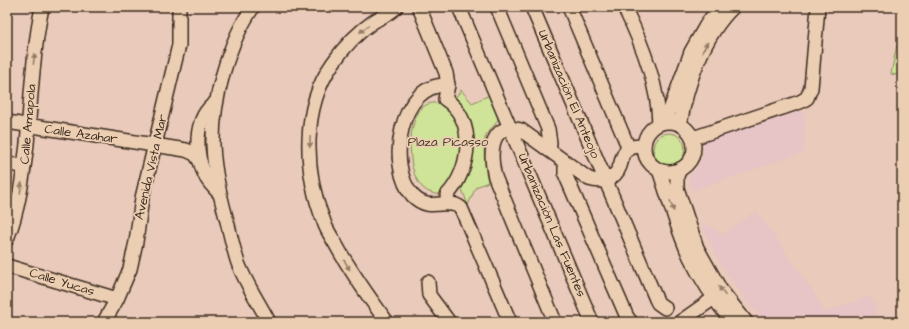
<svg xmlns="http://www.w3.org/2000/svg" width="909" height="329" font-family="'Architects Daughter',sans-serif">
<rect width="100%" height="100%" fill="#eacabb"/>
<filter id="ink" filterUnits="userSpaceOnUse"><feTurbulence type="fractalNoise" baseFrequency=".025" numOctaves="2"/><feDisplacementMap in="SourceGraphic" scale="8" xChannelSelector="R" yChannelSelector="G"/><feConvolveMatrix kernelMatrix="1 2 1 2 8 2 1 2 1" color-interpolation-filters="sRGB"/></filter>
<g filter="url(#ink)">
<g fill="#e7c4c5">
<path d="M801,106L805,118L804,152L692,191L691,185H689V178L690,174L693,172L694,173L700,162L704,153L703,142Z"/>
<path d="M756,211L813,291L824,312L871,296L879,322H764L749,304L723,268L704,231L702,224L716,228L721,235Z"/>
</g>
<g fill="#cfe498" stroke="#85875b">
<path d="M902,21V76L891,74Z"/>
<path d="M461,90L472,103L490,95C493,102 497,109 498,116C500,124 486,129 485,139C483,154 485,167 488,182L476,187L468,205L460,184C455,187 449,192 444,193C440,195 435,194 432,193C405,186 405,125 422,108C428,102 434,103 442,103C446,102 450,101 454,100Z"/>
<circle cx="669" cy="149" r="16"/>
</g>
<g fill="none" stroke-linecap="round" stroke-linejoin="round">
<g stroke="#3b2a1e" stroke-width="16">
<g id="minor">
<path d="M253,7C228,43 212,101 213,145C214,172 221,199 228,225C231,238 234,251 238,263C246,284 259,303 269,322"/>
<path d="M419,7L446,73L448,85L445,99C477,120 471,170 447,195L448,204"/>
<path d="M459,7L592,322"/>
<path d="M497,7L548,129L550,143L549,150"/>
<path d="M532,7L656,299L658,303L665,308"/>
<path d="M569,7L629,149"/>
<path d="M624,7C642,43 658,83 659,123"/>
<path d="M448,85C399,82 386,167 413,196C431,214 446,196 461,208L510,322"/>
<path d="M216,102C193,118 194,156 207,179C210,184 214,188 219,193"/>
<path d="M666,121L691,52L708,22L720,7"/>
<circle cx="669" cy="147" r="25"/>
<path d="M7,122L186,150L195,154L200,161"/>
<path d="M680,124C687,84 703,36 733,7"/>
<path d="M693,138L800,102L807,98L811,88L818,7"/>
<path d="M566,162L565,168V174L627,317L631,322"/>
<path d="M7,164L24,166"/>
<path d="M680,169L677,176V188L697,248L720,289L746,322"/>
<path d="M659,170C669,199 677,229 690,257C701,280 716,302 732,322"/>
<path d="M7,239C19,209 23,176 27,144C31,98 33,52 42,7"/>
<path d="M7,266L117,299"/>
<path d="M428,282L429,295L449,322"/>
<path d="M104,322L117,299L130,269L136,242L142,198L179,45V7"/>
<path d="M387,322C368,296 350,271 335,243C331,236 326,229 324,222C304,172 301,108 333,63C344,47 357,33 373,22C380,17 390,14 396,7"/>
<path d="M555,322L495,177C490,156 488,121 521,130L589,179C602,183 615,180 620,166C622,160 622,155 626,151C631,146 637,146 644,146"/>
<path d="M680,322L714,298"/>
</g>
</g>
<use href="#minor" stroke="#eccfb3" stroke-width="13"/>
</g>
<defs><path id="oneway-solid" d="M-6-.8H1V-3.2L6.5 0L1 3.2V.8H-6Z"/></defs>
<g fill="#947c68">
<use href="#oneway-solid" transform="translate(364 29) rotate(143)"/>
<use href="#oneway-solid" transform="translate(705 47) rotate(-61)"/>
<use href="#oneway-solid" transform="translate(34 59) rotate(-83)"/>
<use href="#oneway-solid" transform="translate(310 142) rotate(91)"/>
<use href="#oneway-solid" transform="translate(21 188) rotate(-81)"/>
<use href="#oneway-solid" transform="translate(672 206) rotate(71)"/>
<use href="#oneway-solid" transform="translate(347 265) rotate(60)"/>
<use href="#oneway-solid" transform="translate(722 291) rotate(-125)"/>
</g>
</g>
<g text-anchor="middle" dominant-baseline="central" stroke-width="3.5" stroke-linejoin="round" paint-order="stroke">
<g font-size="13" fill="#3b2a1e" stroke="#eccfb3">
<text transform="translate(569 94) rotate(67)">Urbanización El Anteojo</text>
<text transform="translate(28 124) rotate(-85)">Calle Amapola</text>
<text transform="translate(81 134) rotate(8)">Calle Azahar</text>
<text transform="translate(151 167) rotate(-77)">Avenida Vista Mar</text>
<text transform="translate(552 225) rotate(67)">Urbanización Las Fuentes</text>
<text transform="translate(62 282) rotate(17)">Calle Yucas</text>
</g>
<g font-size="13" fill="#4a3d2a" stroke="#eccfb3">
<text x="448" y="142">Plaza Picasso</text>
</g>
</g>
<rect width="909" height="329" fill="none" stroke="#eccfb3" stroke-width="24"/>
<rect x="12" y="12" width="885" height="305" fill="none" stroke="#3b2a1e" stroke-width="1.5" filter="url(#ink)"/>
</svg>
